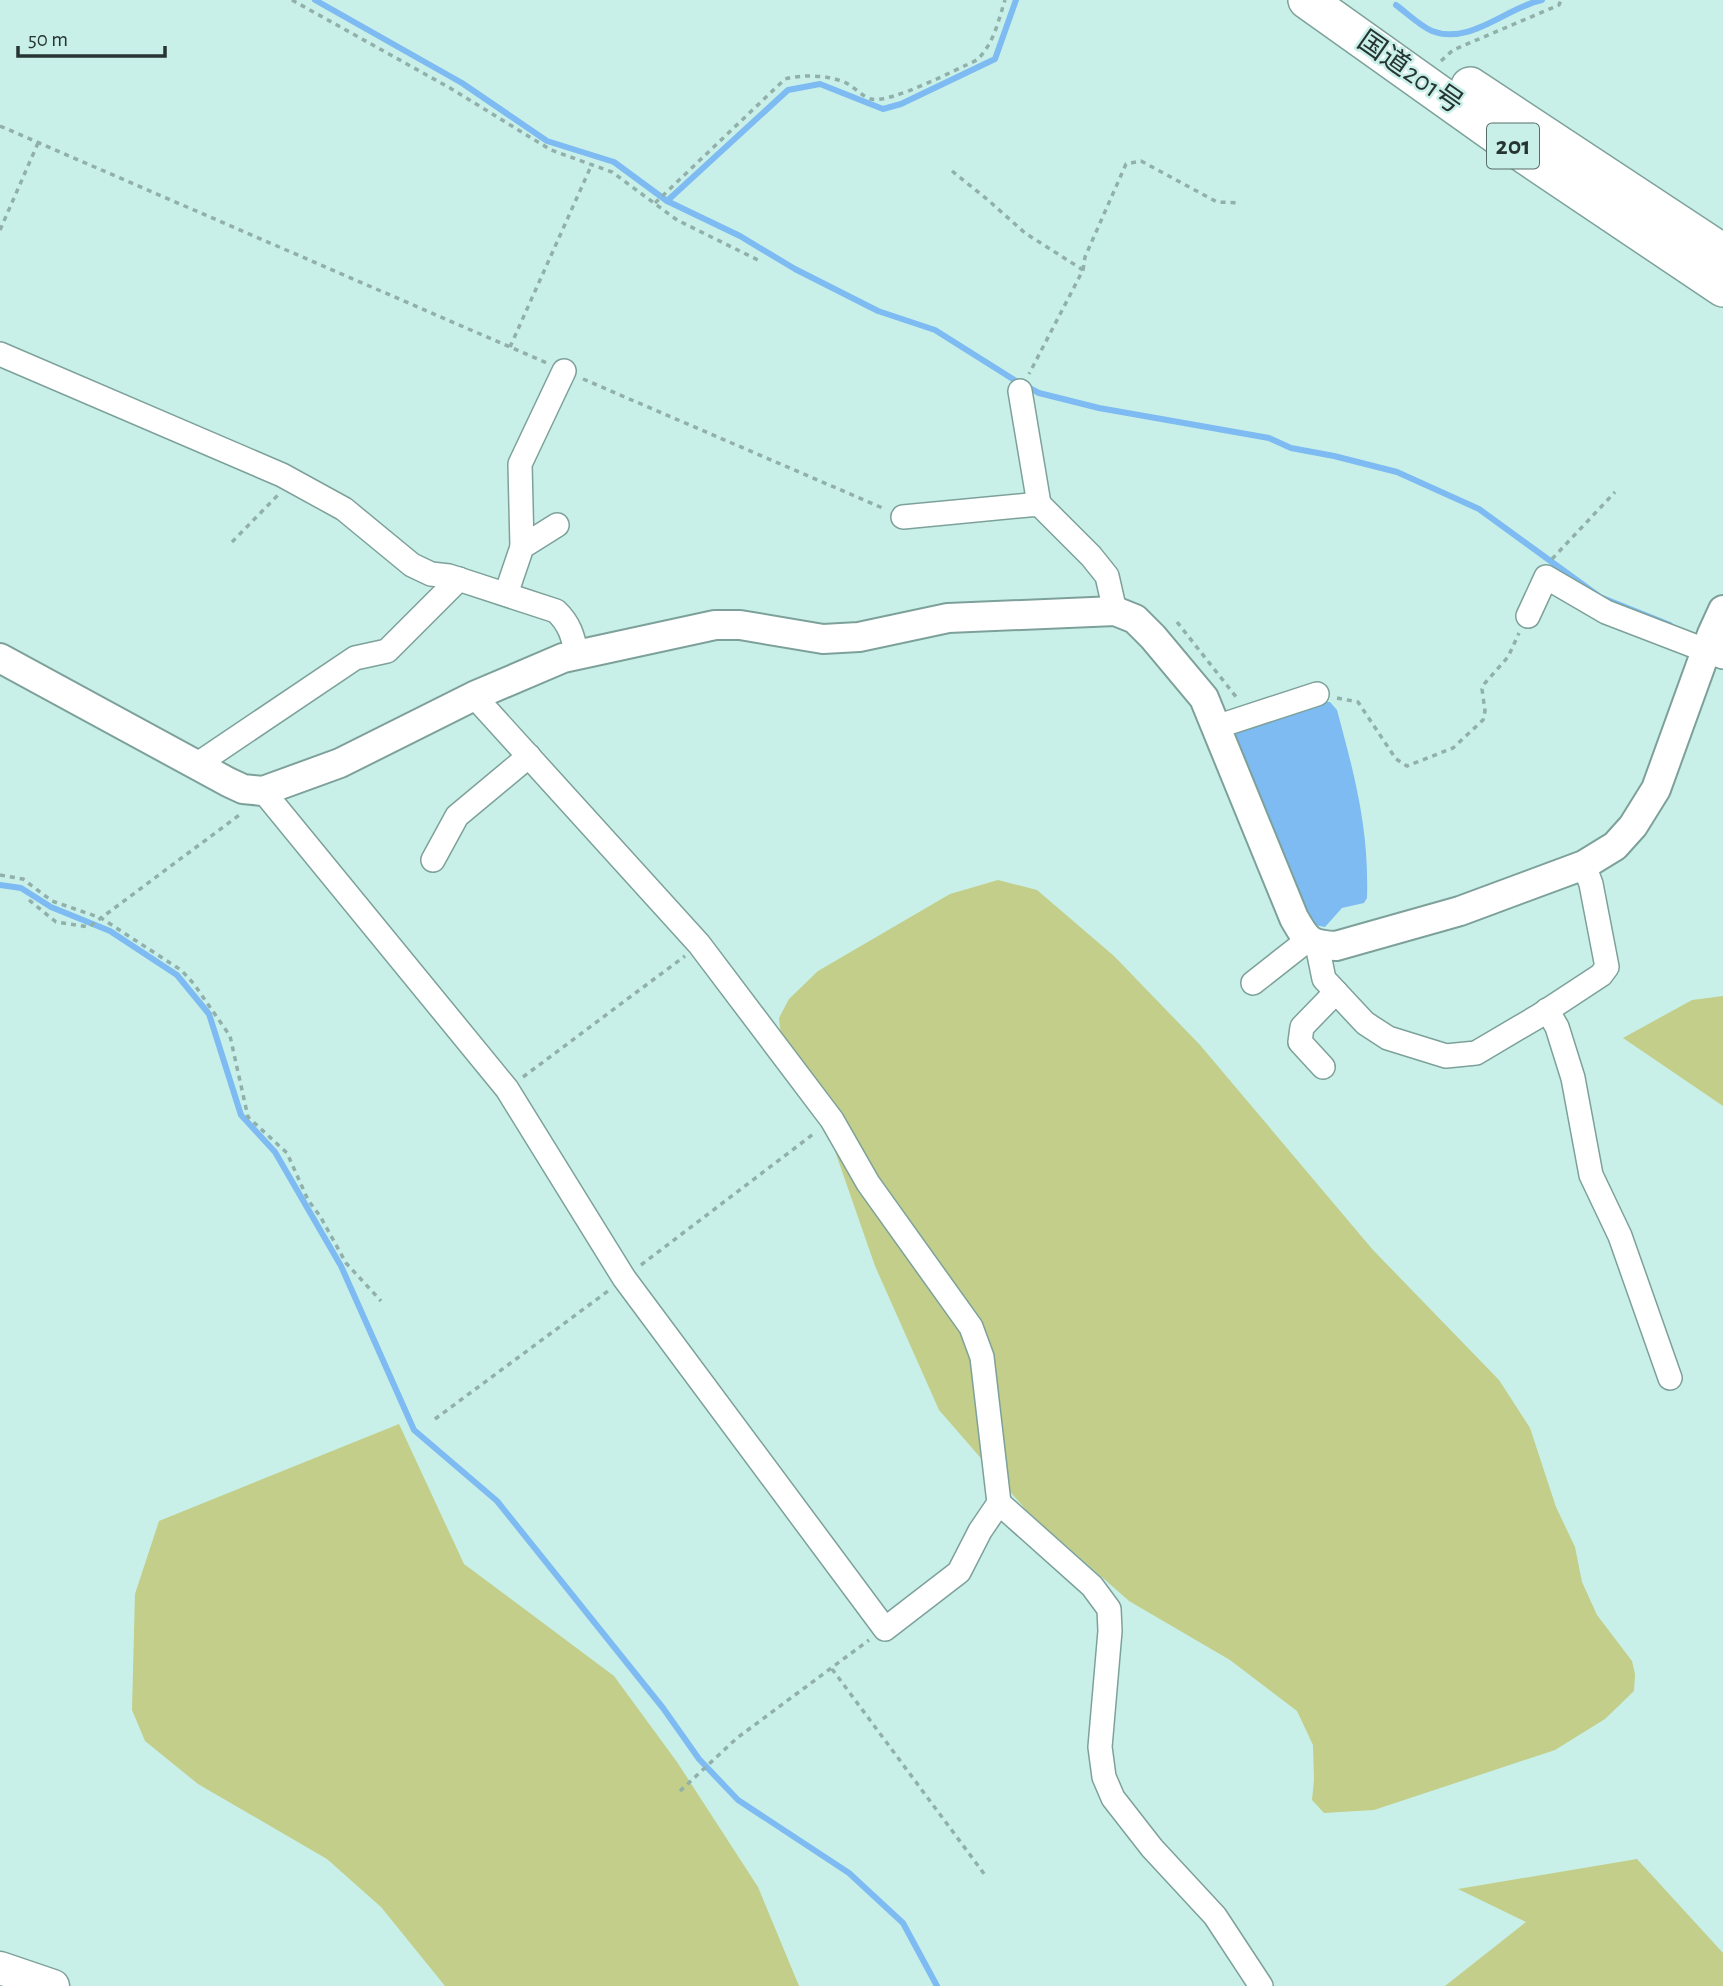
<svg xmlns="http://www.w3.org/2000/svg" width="1723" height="1986" font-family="'Alegreya Sans','Noto Sans JP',sans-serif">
<rect width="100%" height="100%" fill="#c9f0e8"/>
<g fill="#c2ce89">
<path d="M998,880L1037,890L1114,956L1200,1045L1373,1250L1499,1380L1530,1428L1556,1507L1575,1547L1582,1582L1597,1615L1632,1661L1635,1674L1634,1691L1605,1719L1555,1750L1374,1810L1324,1813L1312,1800L1314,1780L1313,1745L1297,1711L1230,1660L1129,1601L1027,1511L939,1410L875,1266L827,1128L782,1045L779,1018L789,999L818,971L950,894Z"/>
<path d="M1723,996V1106L1623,1038L1692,1000Z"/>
<path d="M399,1424L464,1564L614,1676L677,1762L758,1887L799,1986H445L381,1907L327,1859L198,1784L145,1741L132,1710L135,1594L159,1521Z"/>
<path d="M1637,1859L1723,1953V1986H1445L1526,1922L1458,1889Z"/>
</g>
<path fill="#7dbbf2" d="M1310,702H1330L1337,710C1355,777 1369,828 1367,898L1364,903L1342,908L1325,927L1314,925L1304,908L1230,730Z"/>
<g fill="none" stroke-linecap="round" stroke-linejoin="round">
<g stroke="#7dbbf2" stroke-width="6">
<path d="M315,0L462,83L547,141L614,162L667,201L740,236L795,269L878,311L935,330L1016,381L1039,393L1099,408L1269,438L1291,448L1334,456L1397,472L1479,509L1600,597L1670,625"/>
<path d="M1396,5C1407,13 1420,26 1432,31C1470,46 1507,7 1542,0"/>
<path d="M667,201L788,90L820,84L883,109L901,104L995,59L1016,0"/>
<path d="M0,885L21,888L51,907L110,931L177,975L209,1014L241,1115L275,1152L341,1266L414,1430L497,1501L663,1708L699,1759L738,1800L849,1873L903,1923L937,1986"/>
</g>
<g stroke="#7da19a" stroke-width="26">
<g id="minor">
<path d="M0,354L282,475L344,509L412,565L431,574L449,576L556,611C570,624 573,637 577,655"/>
<path d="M1020,391L1039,504"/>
<path d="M903,517L1039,504L1091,556L1107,576L1115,611"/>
<path d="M522,547L520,464L564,371"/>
<path d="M506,594L522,547L557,525"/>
<path d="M1528,616L1546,577L1606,612L1723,657"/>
<path d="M1216,727L1317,694"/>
<path d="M200,766L205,759L355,658L387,651L459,579"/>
<path d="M263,791L507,1089L624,1278L885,1629L959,1572L980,1531L999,1503L982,1357L971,1327L868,1183L832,1120L699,944L474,696"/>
<path d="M433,860L457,816L529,756"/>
<path d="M1317,945L1324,979L1365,1023L1388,1038L1446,1056L1476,1053L1537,1017L1601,975L1607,967L1591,884L1584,865"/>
<path d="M1253,983L1309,939"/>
<path d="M1547,1010L1557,1027L1573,1078L1591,1175L1620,1236L1670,1378"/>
<path d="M1323,1067L1300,1042L1302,1027L1336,992"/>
<path d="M999,1503L1092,1586L1109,1609L1110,1631L1100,1747L1104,1777L1113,1798L1152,1848L1215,1916L1261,1986"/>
</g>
</g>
<g stroke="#7da19a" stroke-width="32">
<path id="tertiary" d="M0,658L228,782L243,789L263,791L340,763L474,696L563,658L715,625H740L823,639L859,637L948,618L1115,611L1135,619L1153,637L1204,698L1294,918C1307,941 1310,945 1336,946L1460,911L1584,865L1615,846L1633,826L1656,789L1712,634L1723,610"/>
</g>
<g stroke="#7da19a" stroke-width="35">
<path id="secondary" d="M0,1968L53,1986"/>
</g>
<g stroke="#7da19a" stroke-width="40">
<g id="trunk">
<path d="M1307,0L1512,146L1723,288"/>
<path d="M1470,86L1723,253"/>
</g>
</g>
<g stroke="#91b0aa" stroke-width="3.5" stroke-dasharray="5 5" stroke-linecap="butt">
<path d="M292,0L450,88L551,150L612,172L677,220L758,260"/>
<path d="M1441,61L1453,50L1559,5L1561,0"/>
<path d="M0,126L547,363"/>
<path d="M952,171L988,200L1025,233L1083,270L1029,374"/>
<path d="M655,203L785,79C803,74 832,75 848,84C855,88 863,97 871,99C890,104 957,69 977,60C994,43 998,22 1005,0"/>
<path d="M0,230L38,143"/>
<path d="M1083,270L1085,257L1126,164L1141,161L1217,202L1240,203"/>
<path d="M510,347L592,164"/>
<path d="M583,379L885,509"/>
<path d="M232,542L278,495"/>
<path d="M1552,559L1615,492"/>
<path d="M1177,622L1237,698"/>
<path d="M1337,698L1358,702L1396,759L1407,766L1453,748L1483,720L1485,711L1482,689L1485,683L1508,657L1519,633"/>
<path d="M0,875L23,879L52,901L101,918L181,970L194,984L230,1036L248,1117L287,1153L308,1200L320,1216L346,1263L381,1301"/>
<path d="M29,900L56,922L89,927L242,813"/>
<path d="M523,1077L685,956"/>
<path d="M641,1265L816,1132"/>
<path d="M435,1419L608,1291"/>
<path d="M832,1669L985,1875"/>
<path d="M680,1791L737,1738L869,1640"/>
</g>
<use href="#minor" stroke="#fff" stroke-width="23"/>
<use href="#tertiary" stroke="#fff" stroke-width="28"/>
<use href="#secondary" stroke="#fff" stroke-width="32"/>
<use href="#trunk" stroke="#fff" stroke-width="37"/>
</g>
<g text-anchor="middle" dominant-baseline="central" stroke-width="5" stroke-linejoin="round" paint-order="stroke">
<rect fill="#c9f0e8" stroke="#576d69" stroke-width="2" x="1487" y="123.5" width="52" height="45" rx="5"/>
<g font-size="26" font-weight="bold" fill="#263532">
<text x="1513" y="146">201</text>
</g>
<g font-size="28" fill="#263532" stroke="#c9f0e8">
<text transform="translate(1410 73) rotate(35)">国道201号</text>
</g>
</g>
<path d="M18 46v10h147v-10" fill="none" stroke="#263532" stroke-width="3.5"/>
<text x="28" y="46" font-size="21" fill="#263532" stroke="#c9f0e8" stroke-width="5" paint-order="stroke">50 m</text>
</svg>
